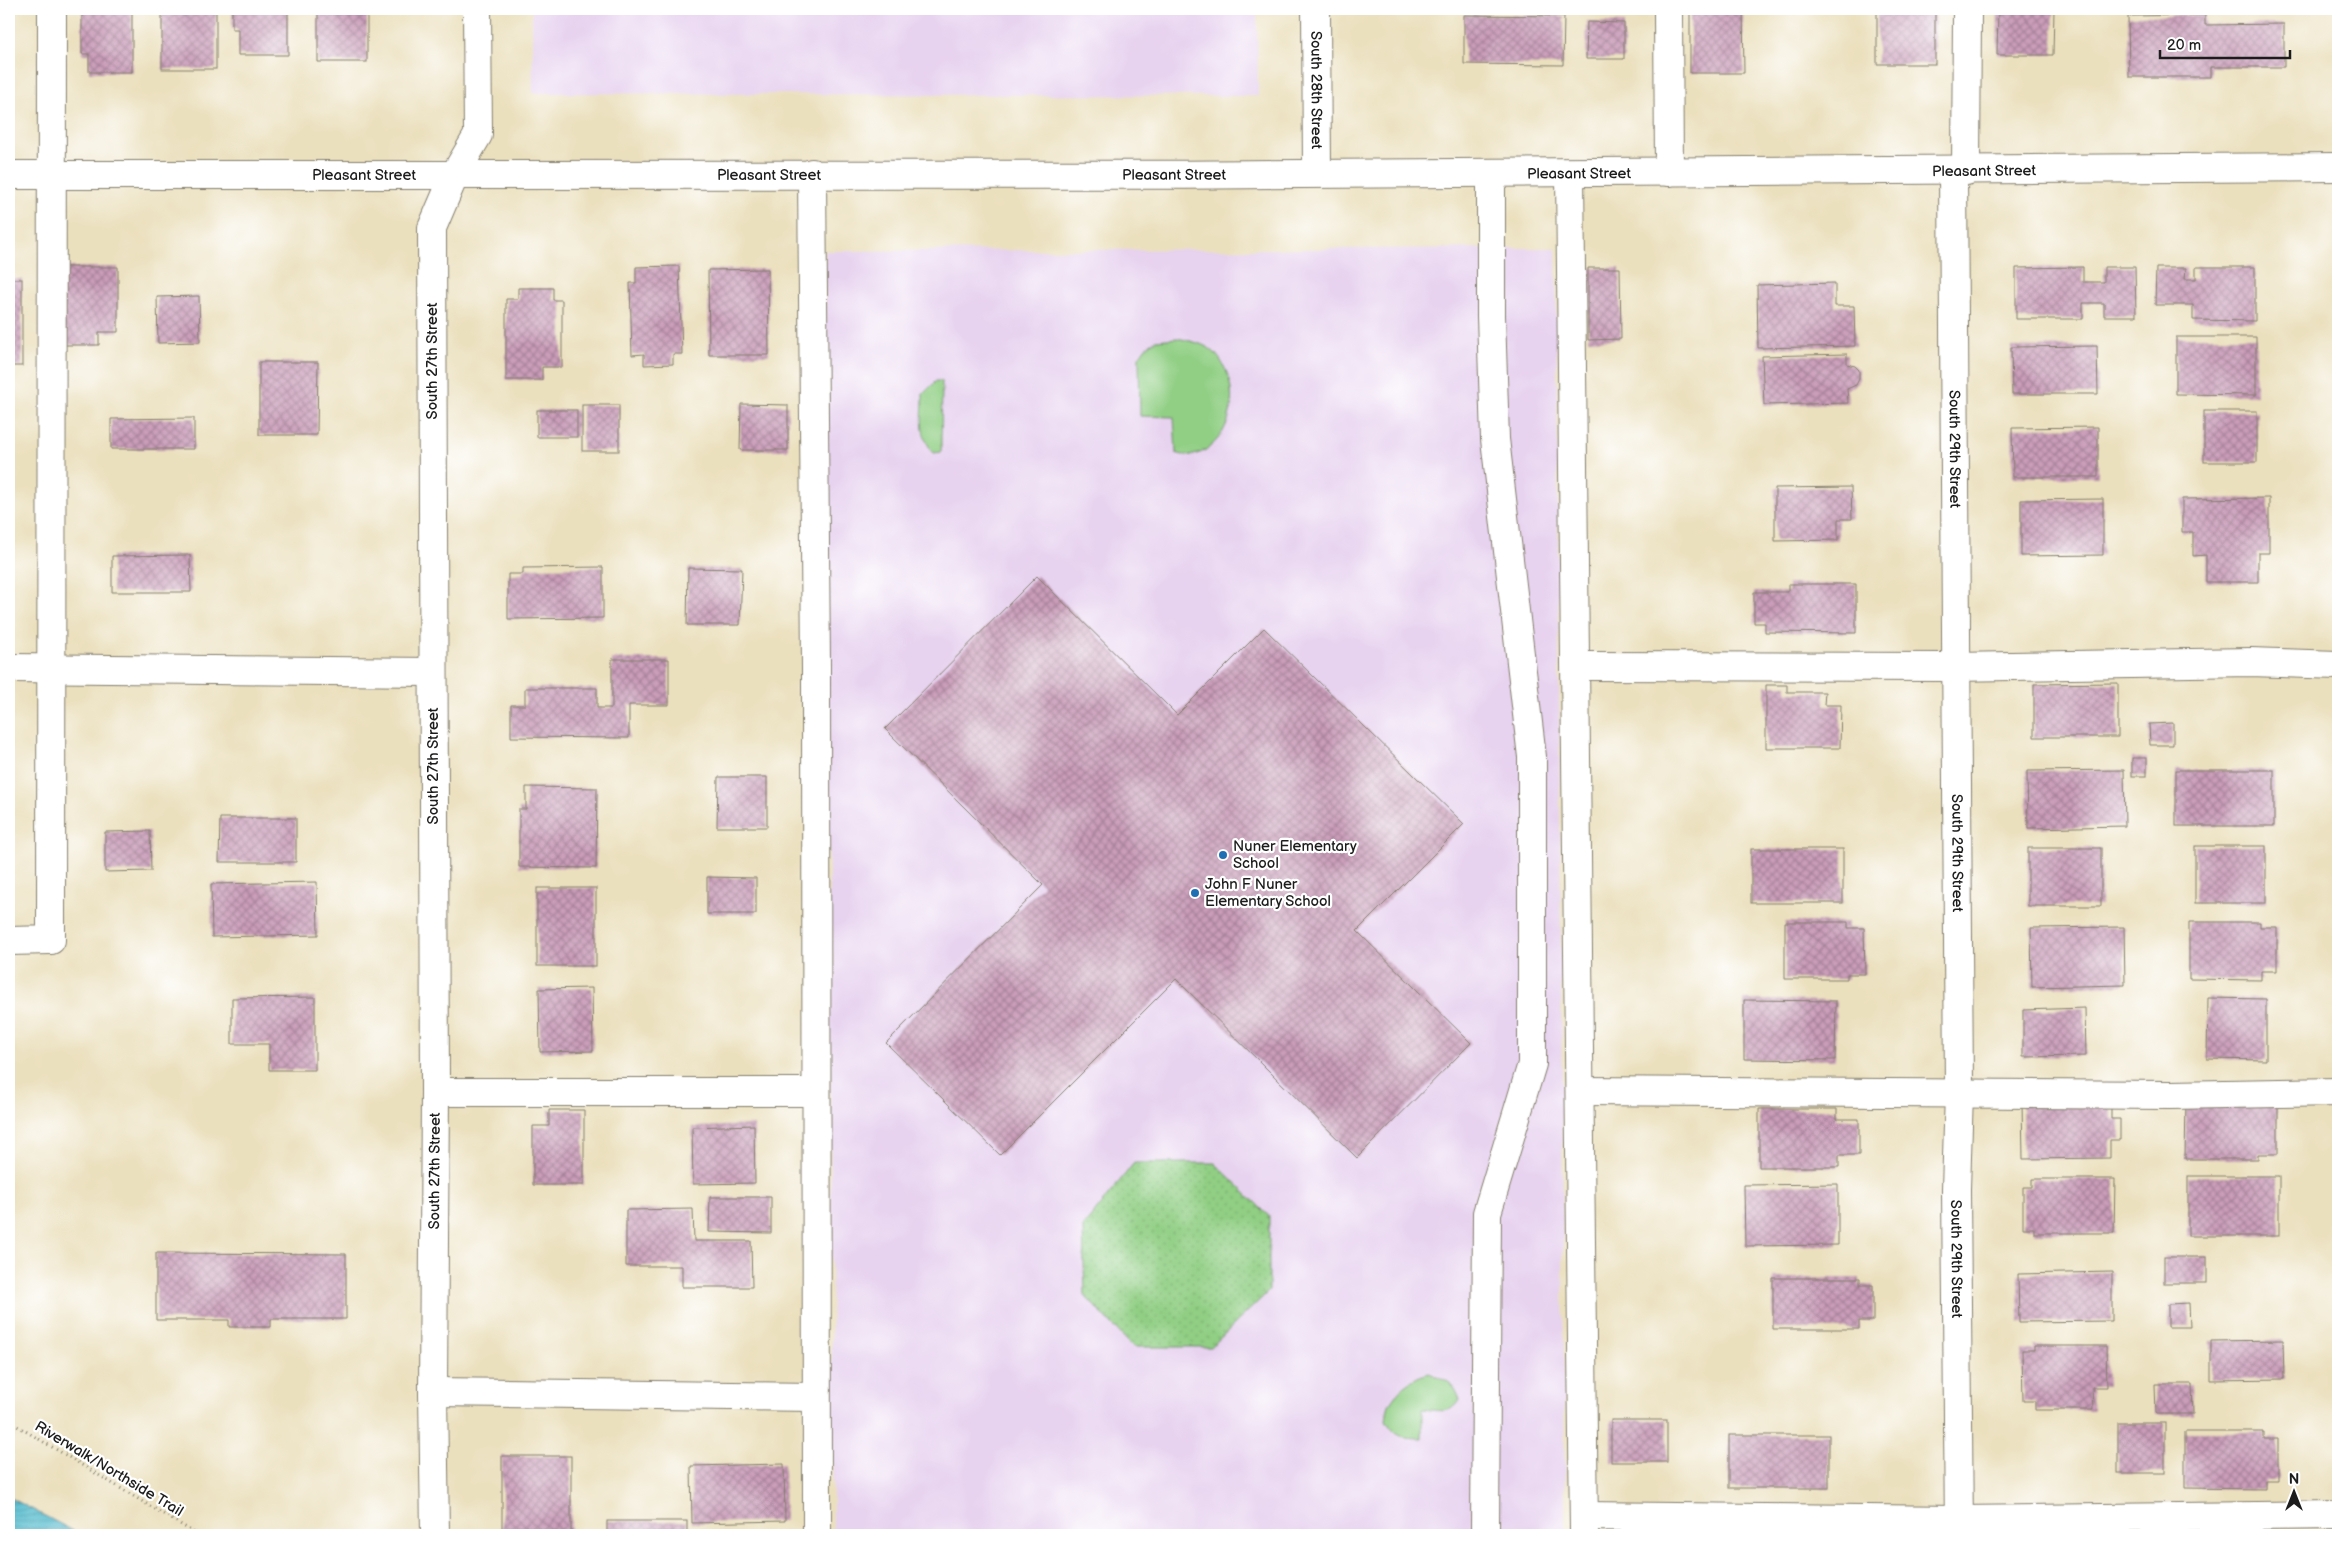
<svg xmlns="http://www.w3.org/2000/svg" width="2347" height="1544" font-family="'Balsamiq Sans',sans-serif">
<defs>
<pattern id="park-dots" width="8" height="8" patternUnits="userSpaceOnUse" patternTransform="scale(1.25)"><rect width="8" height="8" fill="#91cf84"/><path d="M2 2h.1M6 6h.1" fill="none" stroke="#7cb171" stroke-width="1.8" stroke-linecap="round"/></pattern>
<pattern id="water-rules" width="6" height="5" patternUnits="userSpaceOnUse" patternTransform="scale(1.25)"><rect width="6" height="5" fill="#52bbce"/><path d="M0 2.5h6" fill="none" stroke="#47a0b0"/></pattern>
<pattern id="building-cross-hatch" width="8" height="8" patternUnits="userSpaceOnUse" patternTransform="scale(1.25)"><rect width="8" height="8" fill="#ca9db9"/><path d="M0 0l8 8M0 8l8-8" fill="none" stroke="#a37f96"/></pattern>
</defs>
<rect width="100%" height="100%" fill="#fff"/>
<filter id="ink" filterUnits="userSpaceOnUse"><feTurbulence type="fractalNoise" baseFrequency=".02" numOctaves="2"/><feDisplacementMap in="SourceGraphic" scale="10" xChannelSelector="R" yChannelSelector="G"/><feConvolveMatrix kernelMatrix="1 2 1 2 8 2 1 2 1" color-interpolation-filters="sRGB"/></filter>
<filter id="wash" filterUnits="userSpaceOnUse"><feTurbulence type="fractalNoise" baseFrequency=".0096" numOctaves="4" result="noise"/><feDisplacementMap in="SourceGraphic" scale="20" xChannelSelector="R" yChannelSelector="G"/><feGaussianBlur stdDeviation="1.12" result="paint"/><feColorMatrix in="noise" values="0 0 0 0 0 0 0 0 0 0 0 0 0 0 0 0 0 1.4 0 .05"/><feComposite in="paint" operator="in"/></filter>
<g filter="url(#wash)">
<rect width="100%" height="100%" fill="#ebe0be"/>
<g fill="#e7d2ef">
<path d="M532,9H1257L1258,96L533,93Z"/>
<path d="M1556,248L1565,1535H833L825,251Z"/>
</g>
<g fill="#91cf84" stroke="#567650">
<path d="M1177,338C1190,341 1205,343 1215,353C1240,381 1237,431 1204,451C1195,456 1186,457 1176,453L1174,417L1140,416L1139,357L1145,348L1156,340Z"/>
<path d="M936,381H942L941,452L934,453C918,435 923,417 923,394Z"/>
<path d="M1429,1373C1446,1380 1454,1382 1460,1400C1452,1415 1437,1410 1422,1409V1438C1402,1437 1397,1439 1386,1420C1387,1416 1387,1409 1389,1405C1396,1390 1414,1376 1429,1373Z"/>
</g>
<path fill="url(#park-dots)" stroke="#567650" d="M1134,1163H1215L1269,1216V1291L1211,1347H1133L1085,1296L1083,1227Z"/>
<path fill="url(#water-rules)" stroke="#376c75" d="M9,1497L81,1535H9Z"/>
<g id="blocks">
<g fill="url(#building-cross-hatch)">
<path d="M82,9H132V72H89V54H82Z"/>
<rect x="162" y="9" width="54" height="60"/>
<path d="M232,9H288V55H238V29H232Z"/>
<rect x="318" y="9" width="49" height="53"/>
<path d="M1690,9H1743L1744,73H1690Z"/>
<rect x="1877" y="9" width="58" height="55"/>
<path d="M1998,9H2054L2053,55H1997Z"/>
<path d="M1464,15L1564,16L1563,65L1464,64Z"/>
<path d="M2205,15V25L2284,24V67H2211V77H2129L2128,16Z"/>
<path d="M1587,22L1624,23V59H1586Z"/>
<path d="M679,266L682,354H673V364L644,365V354L632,355L630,283H636V267Z"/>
<path d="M59,267H118V332H99V345H59Z"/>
<path d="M2083,267V282H2104V267H2135L2136,316H2104V303H2083V319H2016V268Z"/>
<path d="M2196,267H2255V321L2193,320V305H2155L2156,268H2186L2185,279H2196Z"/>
<path d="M1588,268H1620L1621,339L1588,340Z"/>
<path d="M768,269L769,355H709L708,270Z"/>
<rect x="9" y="279" width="13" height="87"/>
<path d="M1835,283V306H1854L1855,346L1758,348L1757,285Z"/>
<path d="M518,288H553V300H562V367H542V380H506V299H518Z"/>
<path d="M199,296L200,342L158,343L157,297Z"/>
<path d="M2176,337H2256V395L2176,394Z"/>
<path d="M2097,346L2098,394H2012L2011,347Z"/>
<path d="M1847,354V364L1855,366L1859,370V379L1856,385L1847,389L1848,403L1764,405L1762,356Z"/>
<path d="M259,362H318L317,435H259Z"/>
<path d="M741,404L788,405V450H740Z"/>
<rect x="582" y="405" width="37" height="46"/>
<rect x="537" y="410" width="40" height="27"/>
<rect x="2204" y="411" width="53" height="51"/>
<path d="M194,418V449H111V419Z"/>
<path d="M2098,427V477H2013L2012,428Z"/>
<path d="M1851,487L1852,519H1838V540L1775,541V488Z"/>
<path d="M2269,498V553H2258V582H2206V555L2193,556V532H2182V499Z"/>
<path d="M2103,499V555L2021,556V500Z"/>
<path d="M190,555L191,592H112V556Z"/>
<path d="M603,567V618L508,619V574H523V568Z"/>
<path d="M688,568L742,569L740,625H687Z"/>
<path d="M1037,576L1177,715L1264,628L1464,824L1357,931L1471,1043L1357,1158L1176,979L1000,1155L886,1043L1043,885L885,729Z"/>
<path d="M1788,584H1856V633L1765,632V623H1754V592H1788Z"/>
<path d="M612,659H669V705H629V738L511,737V705H525V688H597V708H612Z"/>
<path d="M2118,683V737H2034V684Z"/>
<path d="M1766,685H1787V692H1825L1824,705H1841L1840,748H1766Z"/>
<path d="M2173,723V745H2150L2149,724Z"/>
<rect x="2132" y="758" width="15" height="18"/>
<path d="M2124,770L2125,826L2028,828L2027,771Z"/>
<rect x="2176" y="770" width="98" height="56"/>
<path d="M718,777H767V827H717Z"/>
<path d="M526,787L597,788L596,868L519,867V809H526Z"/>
<path d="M220,818H296V862H219Z"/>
<path d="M150,831L151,871L105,872V832Z"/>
<path d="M9,839H11L12,890L9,891Z"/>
<rect x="2195" y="846" width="71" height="57"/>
<rect x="2028" y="848" width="73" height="58"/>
<rect x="1751" y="849" width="92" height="54"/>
<path d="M707,877L756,878V914H707Z"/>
<path d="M317,882L318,935L212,937L211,884Z"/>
<rect x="537" y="888" width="59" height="78"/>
<path d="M1785,922H1848V928H1864L1865,974H1847V979H1785Z"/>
<path d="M2189,922H2260V927H2277V971H2261V980L2189,979Z"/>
<path d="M2124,927L2125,985L2032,987L2031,928Z"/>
<path d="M592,988L593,1051L540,1052L539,989Z"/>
<path d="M315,997V1070H269V1044H232V998Z"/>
<path d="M2208,998L2266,999V1060L2207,1059Z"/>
<path d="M1744,1000L1836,1001L1835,1060L1744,1059Z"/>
<path d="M2085,1008L2086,1056L2023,1057V1010Z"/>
<path d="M2186,1101L2278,1105V1154H2258V1159H2185Z"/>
<path d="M2111,1102V1119H2120V1140H2110V1158L2023,1159L2022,1103Z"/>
<path d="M1759,1109H1837V1119H1859V1155H1839V1167H1759Z"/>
<path d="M549,1110H584V1185H533V1126H549Z"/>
<path d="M754,1125L755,1183L693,1184L692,1127Z"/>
<rect x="2188" y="1176" width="91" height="60"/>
<path d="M2032,1179H2115L2114,1233H2034V1228H2023V1187H2032Z"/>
<path d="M1838,1184V1245L1745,1246L1744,1185Z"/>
<path d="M710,1197H771V1233L709,1232Z"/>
<path d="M693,1209L694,1241H751L752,1287H682V1266H626V1210Z"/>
<path d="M156,1253L346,1254V1319H271V1327H229V1320H156Z"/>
<rect x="2164" y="1257" width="43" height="26"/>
<path d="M2112,1272V1321L2019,1322L2018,1274Z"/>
<path d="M1773,1278H1860V1285H1873V1321H1859V1329H1773Z"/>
<path d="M2189,1303L2190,1327H2168V1304Z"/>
<path d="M2283,1340L2284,1379L2211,1380V1341Z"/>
<path d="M2034,1346H2106L2107,1387H2092L2093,1410H2035V1401H2023L2022,1350H2034Z"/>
<path d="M2155,1384H2192L2193,1414H2156Z"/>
<rect x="1611" y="1420" width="56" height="42"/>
<rect x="2118" y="1423" width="47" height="50"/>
<path d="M2185,1432H2264V1439H2278V1480H2265V1489L2185,1488Z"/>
<rect x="1729" y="1435" width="100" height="53"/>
<rect x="502" y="1456" width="69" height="79"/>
<path d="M784,1464L785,1521L692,1523L691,1466Z"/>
<rect x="607" y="1521" width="80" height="14"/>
<path d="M1865,1527V1535H1772V1530Z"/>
<rect x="2181" y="1530" width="83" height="5"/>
<path d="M2120,1532V1535H2044V1533Z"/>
</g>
</g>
</g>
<g filter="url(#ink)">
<use href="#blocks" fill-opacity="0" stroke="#847e6d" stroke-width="1"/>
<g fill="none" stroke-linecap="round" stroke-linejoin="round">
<g stroke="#847e6d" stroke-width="30">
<g id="minor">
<path id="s1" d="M1316,9L1317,173"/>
<path d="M1668,9L1669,172"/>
<path id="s2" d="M1953,171L1959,1093L1956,1189L1959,1535"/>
<path d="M1966,171L1967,9"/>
<path d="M812,173L816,667L817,1535"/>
<path d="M1570,173L1584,1535"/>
<path id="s3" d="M9,175C785,175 1562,177 2338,167"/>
<path d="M1577,666L1954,667L2251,662L2338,665"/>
<path d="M9,668L433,672"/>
<path d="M9,941L51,940L52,9"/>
<path d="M1581,1091L2170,1095L2338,1092"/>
<path d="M435,1092H816"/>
<path d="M433,1392L816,1397"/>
<path d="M1584,1516L1959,1520L2338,1515"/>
<path id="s4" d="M435,1535L433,1392L435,1092L432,228L455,174L478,135L477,9"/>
<path d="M1485,1535L1487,1213L1532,1064V757L1495,439L1491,316V173"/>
</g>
</g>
<path stroke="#847e6d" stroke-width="3" stroke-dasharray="1 4" stroke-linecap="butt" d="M9,1421L198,1535"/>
<use href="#minor" stroke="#fff" stroke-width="28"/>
</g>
</g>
<g fill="#1f6fb2" stroke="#fff" stroke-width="2">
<circle cx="1223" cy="855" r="5"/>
<circle cx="1195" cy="893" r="5"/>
</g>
<g text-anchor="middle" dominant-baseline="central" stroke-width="4.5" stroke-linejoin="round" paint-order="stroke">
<g font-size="15" fill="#1c1c1c" stroke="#fff">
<text stroke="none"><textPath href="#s1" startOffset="81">South 28th Street</textPath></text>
<text stroke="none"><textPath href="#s3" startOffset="1975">Pleasant Street</textPath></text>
<text stroke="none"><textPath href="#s3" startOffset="1165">Pleasant Street</textPath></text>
<text stroke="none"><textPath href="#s3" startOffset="1570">Pleasant Street</textPath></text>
<text stroke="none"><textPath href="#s3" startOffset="355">Pleasant Street</textPath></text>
<text stroke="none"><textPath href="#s3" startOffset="760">Pleasant Street</textPath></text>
<text transform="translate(432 361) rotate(-90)">South 27th Street</text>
<text stroke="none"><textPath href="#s2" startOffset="278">South 29th Street</textPath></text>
<text transform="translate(433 766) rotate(-90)">South 27th Street</text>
<text stroke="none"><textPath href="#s2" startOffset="682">South 29th Street</textPath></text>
<text stroke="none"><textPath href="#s4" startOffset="364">South 27th Street</textPath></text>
<text stroke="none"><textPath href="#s2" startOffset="1088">South 29th Street</textPath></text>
<text transform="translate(109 1469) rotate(31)">Riverwalk/Northside Trail</text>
</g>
<g font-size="15" fill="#1c1c1c" stroke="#fff" text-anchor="start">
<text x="1233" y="846">Nuner Elementary<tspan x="1233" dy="17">School</tspan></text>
<text x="1205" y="884">John F Nuner<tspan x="1205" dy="17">Elementary School</tspan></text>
</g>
</g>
<rect width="2347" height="1544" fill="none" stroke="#fff" stroke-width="30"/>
<g transform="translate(2294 1492)" stroke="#ffffff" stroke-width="4" paint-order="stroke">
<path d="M0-4L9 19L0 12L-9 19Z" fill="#1c1c1c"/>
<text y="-8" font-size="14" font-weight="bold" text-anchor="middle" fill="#1c1c1c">N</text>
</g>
<path d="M2160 50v8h130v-8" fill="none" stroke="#1c1c1c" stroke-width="2.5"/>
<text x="2167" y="50" font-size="15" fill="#1c1c1c" stroke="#ffffff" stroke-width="4" paint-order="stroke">20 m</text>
</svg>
